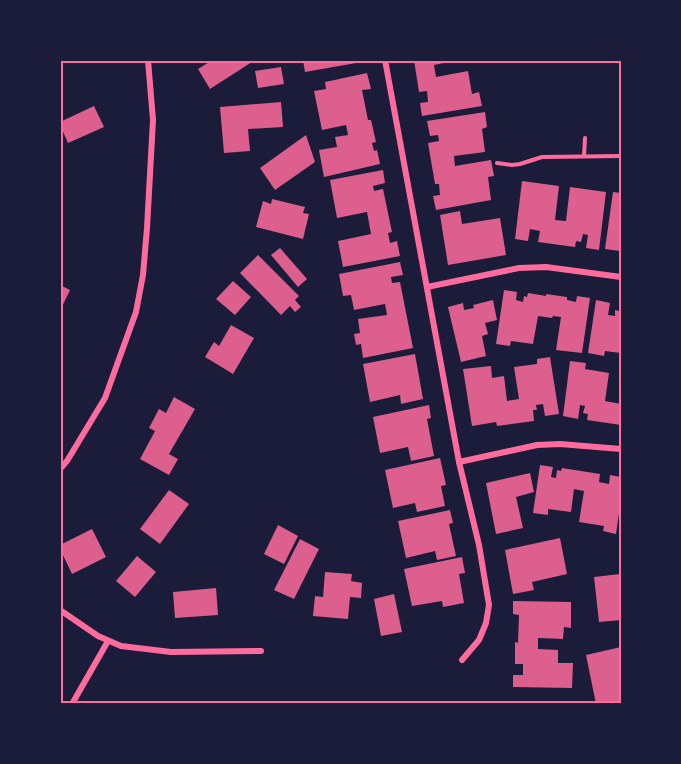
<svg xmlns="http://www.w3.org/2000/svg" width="681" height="764" font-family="'Exo 2',sans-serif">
<rect width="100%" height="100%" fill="#1b1b3a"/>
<g fill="#dd5f8e">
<path d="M210,60H255L210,89L198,69L211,61Z"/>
<path d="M303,60H361L362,62L305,72Z"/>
<path d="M414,60H454V61L434,65L436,77L468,71L472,94L479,92L482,106L422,116L420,103L428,102L427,91L419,92Z"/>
<path d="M281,67L284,84L258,88L255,71Z"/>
<path d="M367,73L371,89L362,90L368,120H371L376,142L372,143L374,151L377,150L380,164L324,177L319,150L337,147L335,137L348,135L346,125L322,130L314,91L326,89L325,82Z"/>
<path d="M281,102L283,127L248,129L250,151L224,153L220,107Z"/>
<path d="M94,106L104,127L68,143L60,125V122Z"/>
<path d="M485,112L487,127L482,129L485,152L454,156L455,166L491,160L494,176L488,177L491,200L436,210L433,196L440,195L439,184H435L428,143L439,141L438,135L430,136L427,121Z"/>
<path d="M306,135L315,162L275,190L260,168Z"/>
<path d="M383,170L385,183L373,186L374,191L383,189L392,232L388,233L390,243L397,241L400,256L343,267L338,241L371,234L367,212L337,218L330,180Z"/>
<path d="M522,181L559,186L555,220L566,221L570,187L606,192L599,250L586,248L588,235L583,234L581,242L576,241L575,247L538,242L540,231L530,229L528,241L515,239Z"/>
<path d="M613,192L621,193V242L620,251L605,249Z"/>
<path d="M272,199L305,207L303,213L309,214L303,239L256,227L263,201L271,204Z"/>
<path d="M460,211L462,224L500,218L506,255L448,265L440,215Z"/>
<path d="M280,248L307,279L298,287L271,255Z"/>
<path d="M258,255L299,296L295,300L301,307L295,312L290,306L281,315L240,273Z"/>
<path d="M400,262L403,275L391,277L392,283L400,282L413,348L363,358L361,344L356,345L354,334L360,333L358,319L387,315L385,304L354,310L351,295L343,296L339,274Z"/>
<path d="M233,281L251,297L235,315L216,299Z"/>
<path d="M60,285L70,290L60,311Z"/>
<path d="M504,290L517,292L516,300L523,302L524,296L527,297L528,293L546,296V294L567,297V300L576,302L577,296L590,298L582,353L556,350L561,317L553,316L552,318L538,316L533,344L511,341L510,346L496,344Z"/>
<path d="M493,300L497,320L485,323L488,334L482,336L486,356L461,362L448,307L463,303L464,310L474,308L473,305Z"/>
<path d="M596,300L610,303L608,315L615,316V310L619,311L620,304H621V353L605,351L604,356L588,353Z"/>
<path d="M231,325L254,338L233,374L205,357L214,342L219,346Z"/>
<path d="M415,354L423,399L401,404L400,395L370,402L363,364Z"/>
<path d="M550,357L559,414L545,416L543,404L536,405L537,410H533L534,421L497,426L496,422L472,426L463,369L491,366L492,378L504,376L507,401L519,399L514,367L537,364V359Z"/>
<path d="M570,361L586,363L585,369L609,373L605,401L621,404V425L587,420L588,414L583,413L585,406L580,405L578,419L563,416Z"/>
<path d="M174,397L195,409L169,454L178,459L169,475L140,459L155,431L149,428L159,409L166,413Z"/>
<path d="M429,405L431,418L427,419L434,456L411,461L408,447L380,453L373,417Z"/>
<path d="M440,458L446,485L441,486L445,506L417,512L415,503L393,508L385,470Z"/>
<path d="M540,465L553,467L551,477L556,478L557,470L561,471L562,468L600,474L599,482L609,484L610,475L621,477V499L616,534L603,531L604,526L579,522L584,491L574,489L571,512L548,509V515L533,513Z"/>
<path d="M530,473L534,492L516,497L523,528L496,534L486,483Z"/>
<path d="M169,490L189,504L160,544L140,529Z"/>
<path d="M450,510L453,523L449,524L456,556L437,560L435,551L406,558L398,521Z"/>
<path d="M278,525L298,536L284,564L264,554Z"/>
<path d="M92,529L106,557L72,574L60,549V545Z"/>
<path d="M560,538L567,574L532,582L534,590L513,594L505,550Z"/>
<path d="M300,539L319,549L294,599L274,590Z"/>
<path d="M137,556L156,572L135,597L116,581Z"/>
<path d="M462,557L465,573L459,574L464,603L443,607L442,601L412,606L404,569Z"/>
<path d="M325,572L352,574L351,581L362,583L361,598L350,597L348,619L313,616L315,596L323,597Z"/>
<path d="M620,574L621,620L599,622L594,577Z"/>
<path d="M216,588L218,615L175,618L173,592Z"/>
<path d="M394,594L402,632L381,636L374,599Z"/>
<path d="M513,601L571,602V628L564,627L563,639L538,638V649L558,650V663H573L572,688L513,687V675H523V664H515V642L518,643L519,615L513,614Z"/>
<path d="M621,647V704H596L586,655Z"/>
</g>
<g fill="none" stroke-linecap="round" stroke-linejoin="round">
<g stroke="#ff6b9d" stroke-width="4">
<path d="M584,156L585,138"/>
<path d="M497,163L512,165L520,164L542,157L621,156"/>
</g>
<g stroke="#ff6b9d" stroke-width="6">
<path d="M385,60L459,462L479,545L489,605L486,623L479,640L462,660"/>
<path d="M427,287L519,268L546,267L621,277"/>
<path d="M459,462L537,445L560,444L621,449"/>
<path d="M60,469L67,461L105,398L136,312L143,275L147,228L153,120L148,60"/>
<path d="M60,610L98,636L121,646L171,652L261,651"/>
<path d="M72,704L108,641"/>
</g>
</g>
<rect width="681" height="764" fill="none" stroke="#1b1b3a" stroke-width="123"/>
<rect x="62" y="62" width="558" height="640" fill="none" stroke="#ff6b9d" stroke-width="2"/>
</svg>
